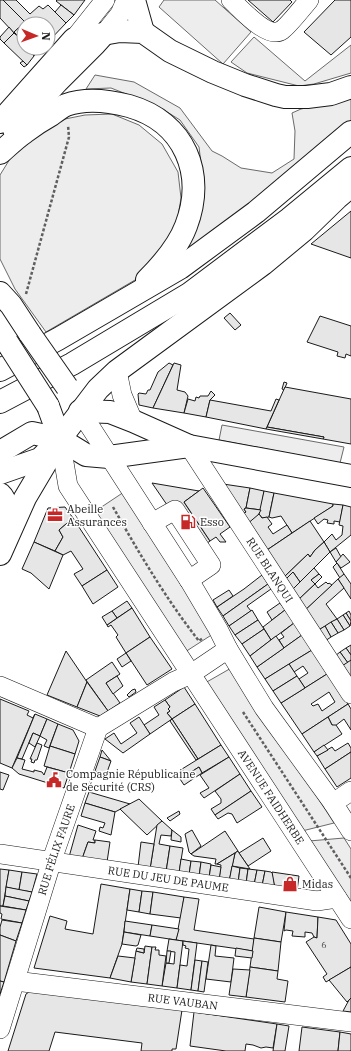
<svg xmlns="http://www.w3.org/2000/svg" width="351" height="1051" font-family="'IBM Plex Serif',serif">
<rect width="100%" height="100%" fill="#fff"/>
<g fill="#ededed" stroke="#6a6a6a">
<path d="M164,0H215L251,32L223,64L159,7Z"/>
<path d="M254,37L305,81L351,45V73L314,84L299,86L247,73L231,62Z"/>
<path d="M95,75L134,82L180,108L212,151L222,156L241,168L272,173L294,159L295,131L292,113L301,109L351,99V124L192,249L182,252L204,188L199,147L180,120L159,107L111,88L86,89Z"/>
<path d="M112,114L139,125L162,144L178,172L181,198L177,223L167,246L149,268L135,280L46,332L15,289L0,259V175L13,154L55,121L85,115Z"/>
<path d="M222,425L344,447L340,463L219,440Z"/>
<path d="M124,492L213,634L185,652L94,512Z"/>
<path d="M233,667L334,823L302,831L205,683Z"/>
<path d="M344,838L351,849V906L309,841Z"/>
</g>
<g fill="#e6e6e6" stroke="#1a1a1a" fill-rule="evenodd">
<path d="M0,0H3L25,22L14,32V33L0,18Z"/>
<path d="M3,0H16L30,14L39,6L43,9L48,5L66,23L48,42V24H24V42L14,32L25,22Z"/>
<path d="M57,0H85L74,15L56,1Z"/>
<path d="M248,0H290L292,2L273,22Z"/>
<path d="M335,0H351V37L331,55L304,32Z"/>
<path d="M61,5L74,15L66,23L55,12Z"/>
<path d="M9,27L14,33L4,43L0,39V37Z"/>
<path d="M14,33L24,42V48H26L34,56L27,65L4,43Z"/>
<path d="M26,48H42L34,56Z"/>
<path d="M23,61L27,65L24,67L20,63Z"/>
<path d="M351,211V258L311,244Z"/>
<path d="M230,313L241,325L235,330L224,318Z"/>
<path d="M320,316L351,326V356L346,354L345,358L337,356L338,352L307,342Z"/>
<path d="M169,363L173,365L153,408L139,405L138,394L139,393L146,394L148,390H150L158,372Z"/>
<path d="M174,363L181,365L177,390L185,392L188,396L184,413L153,408Z"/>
<path d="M284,382L287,383L284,390L282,389Z"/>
<path d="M285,387L351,399V444L323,439L324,437L267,427Z"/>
<path d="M211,391L215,395L210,400L206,417L184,413L188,399L195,401L196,397L199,398L200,396H208Z"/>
<path d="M276,399L279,400L266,429L206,417L210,400L271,411Z"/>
<path d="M267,427L324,437L323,439L266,429Z"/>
<path d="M152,483L199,491L184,502L210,541L198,550Z"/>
<path d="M223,484L250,488L246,508L244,509L246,512L240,516Z"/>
<path d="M203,488L230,527L220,534L226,542H220L216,537L210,541L184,502Z"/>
<path d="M250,488L264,491L261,510L246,508Z"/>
<path d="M264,491L274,493L269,517L262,518L259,514Z"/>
<path d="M274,493L333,504V506L292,533L281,516L272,518L269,517Z"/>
<path d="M333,504L343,505L340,522L334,521V524L327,523L328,520L324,519L318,524L314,518L333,506Z"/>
<path d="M343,505L351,507V535L330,552L324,542L332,534L336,540L342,535L343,526L339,525Z"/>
<path d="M65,507L73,518L59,530L63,537L55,551L34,542L48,508Z"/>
<path d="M246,508L261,510L257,517L246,525L240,516L246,512L244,509Z"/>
<path d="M259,514L262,518L267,517L272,524L268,527L273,534L287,525L292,533L264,552L246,525Z"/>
<path d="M73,518L107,570L82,586L74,574L83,569L71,551L63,555L55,551L63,537L59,530Z"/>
<path d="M310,521L324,542L315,550L310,557L308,554L282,579L264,552Z"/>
<path d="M34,542L63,555L49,589L31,573L22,569Z"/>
<path d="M324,542L330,552L300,582L293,572L284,581L282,579L308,554L310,557L315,550Z"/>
<path d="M336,548L341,557L336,562L330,552Z"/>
<path d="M343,554L350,562L341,568L336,562Z"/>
<path d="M337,563L344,574L340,578L333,567Z"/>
<path d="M314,568L319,574L311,580L315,584L297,601L291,591Z"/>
<path d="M107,570L118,587L93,604L82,586Z"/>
<path d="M293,572L300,582L291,591L284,581Z"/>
<path d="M319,574L322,577L315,584L311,580Z"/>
<path d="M344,574L351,584V599L338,579Z"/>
<path d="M262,575L268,584L223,616L217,607L244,589Z"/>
<path d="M338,579L344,588L326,604L337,619L317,631L304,611Z"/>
<path d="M326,582L328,584L329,583L332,585L304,611L297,601L315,584L318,588Z"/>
<path d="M268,584L271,589L247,606L251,611L229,626L223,616Z"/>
<path d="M229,590L233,596L217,607L213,600Z"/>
<path d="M127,601L132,608L117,618L112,611Z"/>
<path d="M280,603L285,610L272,620L267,612Z"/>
<path d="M132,608L150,637L126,653L116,637L118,635L111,625L108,627L107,625Z"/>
<path d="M252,610L258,620L235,635L229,626Z"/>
<path d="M285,610L294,623L271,640L263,627Z"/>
<path d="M112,611L117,618L107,625L102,617Z"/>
<path d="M349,611L351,615V621L346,613Z"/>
<path d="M346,613L351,621L350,626L343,615Z"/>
<path d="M343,615L350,626L344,630L337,619Z"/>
<path d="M337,619L344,630L338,633L331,622Z"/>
<path d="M258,620L264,629L242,644L235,635Z"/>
<path d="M331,622L338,633L331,637L325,626Z"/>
<path d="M294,623L302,635L284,648L279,640L284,637L281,633Z"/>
<path d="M325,626L331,637L325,641L317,631Z"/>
<path d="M264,629L271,640L250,656L242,644Z"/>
<path d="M302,635L312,650L265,679L257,667Z"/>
<path d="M276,636L284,648L257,667L250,656Z"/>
<path d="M150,637L172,669L147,685L126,653Z"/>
<path d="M351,645V655L346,648Z"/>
<path d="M346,648L351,655V660L348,663L340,652Z"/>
<path d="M312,650L327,674L305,688L299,679L308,673L303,666L294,672L289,664Z"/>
<path d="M66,651L87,682L77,707L47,695Z"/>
<path d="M340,652L348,663L342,666L335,656Z"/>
<path d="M126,653L131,661L122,667L117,659Z"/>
<path d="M351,660V679L342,666Z"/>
<path d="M112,662L120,674L106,683L120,703L108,711L86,680Z"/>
<path d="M289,664L297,676L273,691L265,679Z"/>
<path d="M327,674L348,704L302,734L281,703ZM329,692L335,702L322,711L318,704L313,706L311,704Z"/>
<path d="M117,676L123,686L113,694L106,683Z"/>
<path d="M297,676L305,688L281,703L273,691Z"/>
<path d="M87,682L108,711L100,716L77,707Z"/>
<path d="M184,687L195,704L172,719L167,713L170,711L168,709L170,707L165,700Z"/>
<path d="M135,689L136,692L129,697L127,695L132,690Z"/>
<path d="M0,699L29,711L27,715L33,718L35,714L12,768L0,763Z"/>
<path d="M165,700L170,707L168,709L170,711L167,713L172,719L150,734L144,725L159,715L154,707Z"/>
<path d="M195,704L221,745L198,759L172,719Z"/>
<path d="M348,704L351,709V730L344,719L335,726L332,725L328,717Z"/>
<path d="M35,714L47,719L40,736L33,733L22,759L17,758Z"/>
<path d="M139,717L150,734L123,753L105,739L114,733L121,744L137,733L130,723Z"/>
<path d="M328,717L332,725H336L342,734L314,752L302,734Z"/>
<path d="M47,719L58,724L49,748L44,746L47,740L40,736Z"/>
<path d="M172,719L198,759L196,760L170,721Z"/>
<path d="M58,724L73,730L79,741L75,754L50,746Z"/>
<path d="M33,733L40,736L35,747L29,743Z"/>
<path d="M37,743L42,745L37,760H35L34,763L31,762L32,759H30Z"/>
<path d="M348,743L351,748V752L325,769L317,756L332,747L335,751Z"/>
<path d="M221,745L229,757L202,773L199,767L180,779L177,774L183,771L182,769Z"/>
<path d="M324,745L328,750L317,756L314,752Z"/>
<path d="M50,746L75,754L69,773L44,766Z"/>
<path d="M102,750L111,761L100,757Z"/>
<path d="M351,752V778L337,787L325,769Z"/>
<path d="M100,757L111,761L106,775L95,771Z"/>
<path d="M229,757L240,774L204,798L200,793L209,788L200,775Z"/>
<path d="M17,758L25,760L22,769L34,772V770L42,772L44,775L47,767L69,773L64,788L19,774L12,768Z"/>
<path d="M199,767L202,773L184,785L180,779Z"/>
<path d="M0,772L9,775L3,790L0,789Z"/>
<path d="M240,774L251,791L215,815L211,809L221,803V799L215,791Z"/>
<path d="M251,791L262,807L237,823L232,814L228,813L218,819L215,815Z"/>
<path d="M89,792L130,804L115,812L85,803Z"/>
<path d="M139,799L162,821L147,835L120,809Z"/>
<path d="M85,803L115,812L111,835L99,831L100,827L103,828L105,823L81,816Z"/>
<path d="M179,811L180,814L170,821L167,818Z"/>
<path d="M162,821L172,830L171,836L161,835L159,844L170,846L166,872L150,869L157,825Z"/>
<path d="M78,825L96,831L93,840H95V843L88,842L82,859L69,857Z"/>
<path d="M172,830L181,837V842L171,840Z"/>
<path d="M192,830L201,846L191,854L189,852L185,834Z"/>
<path d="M225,831L238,851L217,864H215L216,859L194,856L191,854Z"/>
<path d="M263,838L271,851L248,866L239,853Z"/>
<path d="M95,840L110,842L107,862L82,859L88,842L95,843Z"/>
<path d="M141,842L154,844L150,869L138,867Z"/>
<path d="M170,846L183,848L179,873L166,872Z"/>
<path d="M238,851L239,853L250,869L232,866L235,853Z"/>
<path d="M235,853L229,882L219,880L221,865L217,864Z"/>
<path d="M181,859L191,861L189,875L179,873Z"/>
<path d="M191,861L201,862L199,877L189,875Z"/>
<path d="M201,862L211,864L209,878L199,877Z"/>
<path d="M211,865L221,867L219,880L209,878Z"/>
<path d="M232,866L240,868L238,883L229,882Z"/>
<path d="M240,868L248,869L246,884L238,883Z"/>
<path d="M0,869L9,870L3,906H0Z"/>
<path d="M248,869L257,870L254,885L246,884Z"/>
<path d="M9,870L22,872L19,890L6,887Z"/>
<path d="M257,870L265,871L262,886L254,885Z"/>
<path d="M265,871L271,872L273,874L275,888L262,886Z"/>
<path d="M22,872L37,874L32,892L19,890Z"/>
<path d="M272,872L299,876L297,891L275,888Z"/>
<path d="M101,884L130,889L122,944L110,978L34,968L50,916L67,921L65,929L93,934Z"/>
<path d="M6,887L32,892L29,901L5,896Z"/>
<path d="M130,889L142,891L139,912L127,910Z"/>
<path d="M142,891L153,892L150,914L139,912Z"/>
<path d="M153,892L184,897L181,918L150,914Z"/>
<path d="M5,896L29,901L26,910L3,906Z"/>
<path d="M184,897L199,899L194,930L254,939L253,951L176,940Z"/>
<path d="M0,906L26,910L22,923L1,919L2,914L0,913Z"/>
<path d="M259,907L286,912L281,942L254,938Z"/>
<path d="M286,912L318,917L317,938L314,937L312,933L305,932V937L292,936L293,931L286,930L284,931Z"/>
<path d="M318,917L336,920L351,944V967L326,982L323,977L327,974L306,942L314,937L317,938Z"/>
<path d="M2,920L22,923L16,941L0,935V927Z"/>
<path d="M125,921L152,925L150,936L124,932Z"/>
<path d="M152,925L179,929L176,940L150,936Z"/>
<path d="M124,932L141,935L138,945L136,946L122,944Z"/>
<path d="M0,935L16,941L4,982L0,981Z"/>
<path d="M254,938L281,942L278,971L250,967Z"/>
<path d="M169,939L183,941L177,988L162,986L166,963L174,964L175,952L167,951Z"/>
<path d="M183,941L197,943L191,990L177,988L180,965L187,966L189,949L185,948L186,946L183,945Z"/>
<path d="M211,945L216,946L215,956L234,958L231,982L206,979Z"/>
<path d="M145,946L152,947L147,984L131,982L136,951L144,953Z"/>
<path d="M152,947H156L155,950H159V955L166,956L162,986L147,984Z"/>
<path d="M137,948L144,949V953L136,951Z"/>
<path d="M236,948L253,951L252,958L235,956Z"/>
<path d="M167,951H171L169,963H166Z"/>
<path d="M118,956L135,958L131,982L110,978Z"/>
<path d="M195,960L202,961L198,991L191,990Z"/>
<path d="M202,961L208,962L204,992L198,991Z"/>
<path d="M250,967L278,971L277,979L288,981L285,1002L246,997Z"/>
<path d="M351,967V998L347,1002L329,980Z"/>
<path d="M233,969L250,970L246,997L229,995Z"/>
<path d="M0,981L4,982L0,994Z"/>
<path d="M32,990L182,1010L176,1049H172V1051H141L142,1043L55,1032L49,1051H8L26,994Z"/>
<path d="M351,998V1012L343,1011L349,1000Z"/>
<path d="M194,1012L277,1024L273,1048L266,1047L261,1048L253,1045L246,1044L245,1051H226L190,1046Z"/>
<path d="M277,1024L289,1026L285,1051H273Z"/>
<path d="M302,1027L340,1032L338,1051H299Z"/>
<path d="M340,1032L351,1034V1051H338Z"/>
</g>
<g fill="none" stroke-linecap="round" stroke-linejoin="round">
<g stroke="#1a1a1a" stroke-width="20">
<g id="minor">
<path d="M231,0C241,9 268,40 282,30C289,25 302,8 309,0"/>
<path d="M104,34L120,14L126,0"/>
<path d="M74,39L105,0"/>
<path d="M117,371L122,395L133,421"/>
<path d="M80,411L189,580L218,629L228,649L264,708L333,803L351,831"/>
<path id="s1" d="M60,439L68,486L351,919"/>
<path id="s2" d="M189,446L351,694"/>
<path d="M152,523L175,510L211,565L189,580"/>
<path d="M0,686L98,728"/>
<path d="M333,803L351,791"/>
<path id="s3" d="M0,854L317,901L337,898"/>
<path id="s4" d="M15,981L351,1022"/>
<path id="s5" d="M0,1029L53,857L98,728L173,682L191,674L228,649"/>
</g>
</g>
<g stroke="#1a1a1a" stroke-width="24">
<g id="major">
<path d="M134,0L143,32"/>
<path d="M0,122L74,39L120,31L143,32L170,51L213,72L245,85L276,95L285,97H307L331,94L351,87"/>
<path d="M14,129L57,82L95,44L104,34"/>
<path d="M0,153C8,146 16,138 25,132C33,126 42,120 51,115C55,112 61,107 66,105C85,98 110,101 129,106C185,122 206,174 186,226C178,247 163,264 147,280"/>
<path d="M0,293L11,305L30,334"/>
<path d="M0,370L58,339L180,268L256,212L351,132"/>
<path d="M0,402L72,364L189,294L289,219L351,168"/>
<path d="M48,406L60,439"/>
<path d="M80,411L110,412L133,421L189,446L351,476"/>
<path d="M0,452L32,433L60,439L86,455L109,457L189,446"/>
<path d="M0,473L40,459L52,447"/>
<path d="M0,494C10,503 7,522 7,535"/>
<path d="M0,554L25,498L60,439L98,389L117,371L263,264L304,230L337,198L351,186"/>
</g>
</g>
<g stroke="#5f5f5f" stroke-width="2.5" stroke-dasharray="3 2" stroke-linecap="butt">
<path d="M26,294L69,137L68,125"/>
<path d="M113,507C139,553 166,599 199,641L203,638"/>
<path d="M243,712L351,878"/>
</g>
<use href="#minor" stroke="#fff" stroke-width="19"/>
<use href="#major" stroke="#fff" stroke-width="22"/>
<g stroke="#1a1a1a" stroke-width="24" stroke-linecap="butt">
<g id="major-bridge">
<path d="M30,334L67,387"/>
<path d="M7,342L48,406"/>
</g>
</g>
<use href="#major-bridge" stroke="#fff" stroke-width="22"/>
</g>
<defs>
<g id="office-bare" transform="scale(1.2)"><path d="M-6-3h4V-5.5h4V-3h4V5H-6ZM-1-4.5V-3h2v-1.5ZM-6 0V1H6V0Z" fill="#c62828" stroke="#fff" stroke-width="2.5" paint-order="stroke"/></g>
<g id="fuel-bare" transform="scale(1.2)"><path d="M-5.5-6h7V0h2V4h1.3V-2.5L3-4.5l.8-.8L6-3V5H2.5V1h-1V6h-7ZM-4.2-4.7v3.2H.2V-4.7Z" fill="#c62828" stroke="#fff" stroke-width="2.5" paint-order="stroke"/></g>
<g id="civic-bare" transform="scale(1.2)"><path d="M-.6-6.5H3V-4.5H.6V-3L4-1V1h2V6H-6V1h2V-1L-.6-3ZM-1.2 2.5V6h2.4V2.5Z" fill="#c62828" stroke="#fff" stroke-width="2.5" paint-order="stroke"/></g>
<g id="shop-bare" transform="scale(1.2)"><path d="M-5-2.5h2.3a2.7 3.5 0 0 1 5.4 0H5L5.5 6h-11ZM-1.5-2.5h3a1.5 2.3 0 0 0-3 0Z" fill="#c62828" stroke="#fff" stroke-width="2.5" paint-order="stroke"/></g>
</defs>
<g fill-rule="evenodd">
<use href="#office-bare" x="55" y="515"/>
<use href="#fuel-bare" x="188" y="522"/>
<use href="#civic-bare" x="54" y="780"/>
<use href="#shop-bare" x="290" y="884"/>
</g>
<g text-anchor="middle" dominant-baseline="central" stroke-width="3" stroke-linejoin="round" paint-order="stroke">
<g font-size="9" fill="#4d4d4d">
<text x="324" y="944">6</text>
</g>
<g font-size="11" fill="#1a1a1a" stroke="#fff" text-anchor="start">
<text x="67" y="509">Abeille<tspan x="67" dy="13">Assurances</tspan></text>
<text x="200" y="522">Esso</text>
<text x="66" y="774">Compagnie Républicaine<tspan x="66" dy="13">de Sécurité (CRS)</tspan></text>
<text x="302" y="884">Midas</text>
</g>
<g font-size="11" fill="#1a1a1a" stroke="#fff">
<text stroke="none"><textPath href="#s2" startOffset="148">RUE BLANQUI</textPath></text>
<text stroke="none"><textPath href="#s1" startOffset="419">AVENUE FAIDHERBE</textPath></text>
<text stroke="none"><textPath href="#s5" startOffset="188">RUE FÉLIX FAURE</textPath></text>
<text stroke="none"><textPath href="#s3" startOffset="170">RUE DU JEU DE PAUME</textPath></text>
<text stroke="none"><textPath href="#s4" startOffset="169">RUE VAUBAN</textPath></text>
</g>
</g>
<g transform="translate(36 36) rotate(92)"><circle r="19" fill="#ffffff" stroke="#a3a3a3"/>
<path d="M0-3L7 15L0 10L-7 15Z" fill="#c62828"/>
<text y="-6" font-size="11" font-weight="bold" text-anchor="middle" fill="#1a1a1a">N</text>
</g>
</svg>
